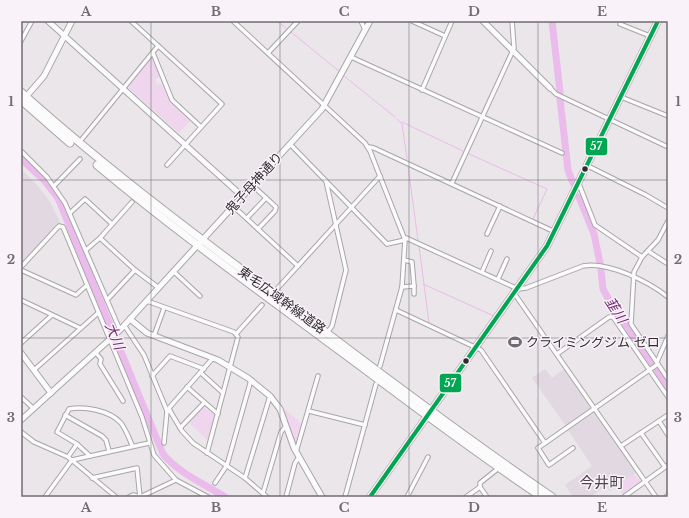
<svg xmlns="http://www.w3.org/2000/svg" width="689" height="518" font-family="'Libre Baskerville','Noto Sans JP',serif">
<rect width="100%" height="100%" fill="#eae6ea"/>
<g fill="#e1d8e1">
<path d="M21,169L36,184L49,200L60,222L21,264Z"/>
<path d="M545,369L552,378L564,369L590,407V409L566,426L532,378Z"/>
<path d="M594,412L637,472L610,491L606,486L590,497H573L565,485L592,466L568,430Z"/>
</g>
<g fill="#f0d5ef">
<path d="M151,58H153L160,77L155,79L157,85L163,83L170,101L191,120L179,133L129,88V86Z"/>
<path d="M203,407L215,415L216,418L209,441L189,423Z"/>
<path d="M282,407L303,425L296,447Z"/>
<path d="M634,474L637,479L640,478L641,482L623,495L617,486Z"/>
</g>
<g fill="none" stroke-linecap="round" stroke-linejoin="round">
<g stroke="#ebbceb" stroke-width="1">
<path d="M277,21L287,29"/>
<path d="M291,32L340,72"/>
<path d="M344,76L395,117"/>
<path d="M397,119L402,124L407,159"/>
<path d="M402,122L463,151"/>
<path d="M469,154L547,189L533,219L552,228"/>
<path d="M408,166L418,240"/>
<path d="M419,246L429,323"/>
<path d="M423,284L494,316"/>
</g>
<g stroke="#ebbceb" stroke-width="7">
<path d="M552,21L560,92"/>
<path d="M560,99L568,170L573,183"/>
<path d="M21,159L45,181L58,198L163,454C180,474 203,483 225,497"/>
<path d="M579,197L594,234L600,263"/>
<path d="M601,270L603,289L609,300L668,386"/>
</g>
<g stroke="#a8a5a8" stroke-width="5.5">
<g id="street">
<path d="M131,21L222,104L167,165"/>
<path d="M233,21L365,143L370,151L405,240L402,287L380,366"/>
<path d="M361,21L365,30"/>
<path d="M412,21L445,36"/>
<path d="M620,24L650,36"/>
<path d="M21,41L32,21"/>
<path d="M153,53L172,100L201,127"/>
<path d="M268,53L298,21"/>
<path d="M351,57L562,153"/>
<path d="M550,88L556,94L668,147"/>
<path d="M422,90L452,21"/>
<path d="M621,97L668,116"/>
<path d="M82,139L158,46"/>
<path d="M290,144L387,244L405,240"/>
<path d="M369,147L374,148L555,232"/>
<path d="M21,151L47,177L65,203L120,330"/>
<path d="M588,166L646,195L668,208"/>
<path d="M326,181L346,270L332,326L327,333"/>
<path d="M452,183L514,48L512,21"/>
<path d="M579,184L595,225L642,257"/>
<path d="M252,185L276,207L275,211L258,229"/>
<path d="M54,186L80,159"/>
<path d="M233,206L298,266"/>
<path d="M70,213L85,199L112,224"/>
<path d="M247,218L266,198"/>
<path d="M668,221L658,240L642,257L634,272L631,324L668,379"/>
<path d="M487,234L500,206"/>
<path d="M404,237L518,289L526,288L583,266C608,261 649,282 668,297"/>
<path d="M100,238L135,270L159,288"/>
<path d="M86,250L100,238L132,202"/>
<path d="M648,251L668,264"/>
<path d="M21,267L59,226L63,227L142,417L154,455L176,480L208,497"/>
<path d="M21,270L76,295L87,285"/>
<path d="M173,271L200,296"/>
<path d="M482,272L491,251"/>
<path d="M498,279L507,259"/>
<path d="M414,286V294"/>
<path d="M402,287L414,286L412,262L404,260"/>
<path d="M276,290L380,176"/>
<path d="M514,293L656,497"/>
<path d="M21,300L80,328"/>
<path d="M107,300L135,270"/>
<path d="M147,301L234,332L238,337L207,453"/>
<path d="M396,310L481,350L545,443"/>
<path d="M124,325L144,355L167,411H170"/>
<path d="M236,334L262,305"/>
<path d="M154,336L164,308"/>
<path d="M21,343L52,315"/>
<path d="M96,353L101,359L100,364L123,401"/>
<path d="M557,354L609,317H613L668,397"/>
<path d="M213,358L169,408L170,411L182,431L193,443L245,478L267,497"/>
<path d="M657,362L668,336"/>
<path d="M34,370L98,313"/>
<path d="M201,373L223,393"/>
<path d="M152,376L170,356L204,369"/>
<path d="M187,387L218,414"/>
<path d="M21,397L34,409"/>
<path d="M309,411L365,425"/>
<path d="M65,415L102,436L106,440L109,451"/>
<path d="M659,421L668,435"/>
<path d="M180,428L204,403"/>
<path d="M21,432L34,442L68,457L116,497"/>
<path d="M641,433L665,467"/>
<path d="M164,443L167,411"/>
<path d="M621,446L668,415"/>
<path d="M573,448L549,465L538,448L658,364"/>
<path d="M296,452L318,376"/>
<path d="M90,456L77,444L57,432L69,409C84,406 109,410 121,423C126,430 129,438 132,445"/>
<path d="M68,457L77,444"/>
<path d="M92,478L137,468L140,497L176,480"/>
<path d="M245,478L270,396"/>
<path d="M215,483L227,465L251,380"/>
<path d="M480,487L487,497"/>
<path d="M263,493L281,432L286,426"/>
<path d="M625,496L668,465"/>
<path d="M45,497L72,460L149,443"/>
<path d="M129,497L133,495L140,497"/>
<path d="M286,497L295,463L299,457"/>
<path d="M345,497L376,384"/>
<path d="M407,497L428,457"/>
<path d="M466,497L480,487V483L500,467"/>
<path d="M666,497L668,495"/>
</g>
</g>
<g stroke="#a8a5a8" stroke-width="7">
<g id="secondary">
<path d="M48,21L242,196"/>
<path d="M483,21L550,88"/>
<path d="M25,98L44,76L72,21"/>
<path d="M130,319L147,333L218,360L248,378L270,396L280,409L294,448L322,497"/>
<path d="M21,353L51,393"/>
<path d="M21,420L120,330L322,109L370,21"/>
</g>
</g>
<g stroke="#a8a5a8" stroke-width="8">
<path id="primary" d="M370,497L547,246L658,21"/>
</g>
<g stroke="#a8a5a8" stroke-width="9">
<g id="highway">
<path d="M21,92C118,179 222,255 327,333C401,389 475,444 552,497"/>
<path d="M21,100L70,143"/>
<path d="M97,165C172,228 251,285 329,343C400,395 469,449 542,497"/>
</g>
</g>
<use href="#street" stroke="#fcfbfc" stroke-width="3.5"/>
<use href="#secondary" stroke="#fcfbfc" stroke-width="5"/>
<use href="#primary" stroke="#fcfbfc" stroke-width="5.5"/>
<use href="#highway" stroke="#fcfbfc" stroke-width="7"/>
<g stroke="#f9f2f9" stroke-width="7">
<path id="bus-1" d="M370,497L547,246L658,21"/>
</g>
<use href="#bus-1" stroke="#00a651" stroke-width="4"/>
</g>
<path fill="none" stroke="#706d70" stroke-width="1" stroke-opacity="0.55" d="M151,21V497M280,21V497M409,21V497M538,21V497M21,180H668M21,338H668"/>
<defs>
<g id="stadium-bare" transform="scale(1.08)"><path d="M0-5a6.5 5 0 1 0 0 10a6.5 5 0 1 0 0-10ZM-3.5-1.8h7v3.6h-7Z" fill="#706d70" stroke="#f9f2f9" stroke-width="2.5" paint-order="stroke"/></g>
</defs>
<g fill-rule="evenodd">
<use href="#stadium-bare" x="515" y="342"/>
</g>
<g fill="#2f2c2f" stroke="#f9f2f9" stroke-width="1.5">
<circle cx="585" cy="169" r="3.5"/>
<circle cx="466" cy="361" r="3.5"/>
</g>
<g text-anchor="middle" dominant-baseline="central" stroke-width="3" stroke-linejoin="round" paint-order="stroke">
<g font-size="13" fill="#2f2c2f" stroke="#f9f2f9">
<text transform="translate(254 183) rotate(-48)">鬼子母神通り</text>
<text transform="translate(282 300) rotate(36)">東毛広域幹線道路</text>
</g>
<g font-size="13" fill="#2f2c2f" stroke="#f9f2f9" text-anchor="start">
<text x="526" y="342">クライミングジム ゼロ</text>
</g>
<g font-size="14" font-style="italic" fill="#742875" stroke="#f9f2f9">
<text transform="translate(616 310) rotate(57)">韮川</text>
<text transform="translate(115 336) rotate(68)">大川</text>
</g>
<g font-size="15" fill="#4c464b" stroke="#f9f2f9">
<text x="602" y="482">今井町</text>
</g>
</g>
<g stroke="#f9f2f9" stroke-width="1.5">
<rect x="585" y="137" width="23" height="19" rx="4" fill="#00a651"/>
<rect x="439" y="373" width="23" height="20" rx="4" fill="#00a651"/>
</g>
<g font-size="11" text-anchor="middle" font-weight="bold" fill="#fff">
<text x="596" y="150">57</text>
<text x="450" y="387">57</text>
</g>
<rect width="689" height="518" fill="none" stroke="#f9f2f9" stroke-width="44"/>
<rect x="22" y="22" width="645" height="474" fill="none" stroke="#706d70" stroke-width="1.5"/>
<g font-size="13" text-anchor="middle" font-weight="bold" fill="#706d70">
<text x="86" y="16">A</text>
<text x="216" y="16">B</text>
<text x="344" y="16">C</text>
<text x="474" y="16">D</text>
<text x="602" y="16">E</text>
<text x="11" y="106">1</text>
<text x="678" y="106">1</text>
<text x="11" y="264">2</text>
<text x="678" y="264">2</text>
<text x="11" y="422">3</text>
<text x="678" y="422">3</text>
<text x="86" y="512">A</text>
<text x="216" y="512">B</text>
<text x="344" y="512">C</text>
<text x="474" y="512">D</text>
<text x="602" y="512">E</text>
</g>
</svg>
